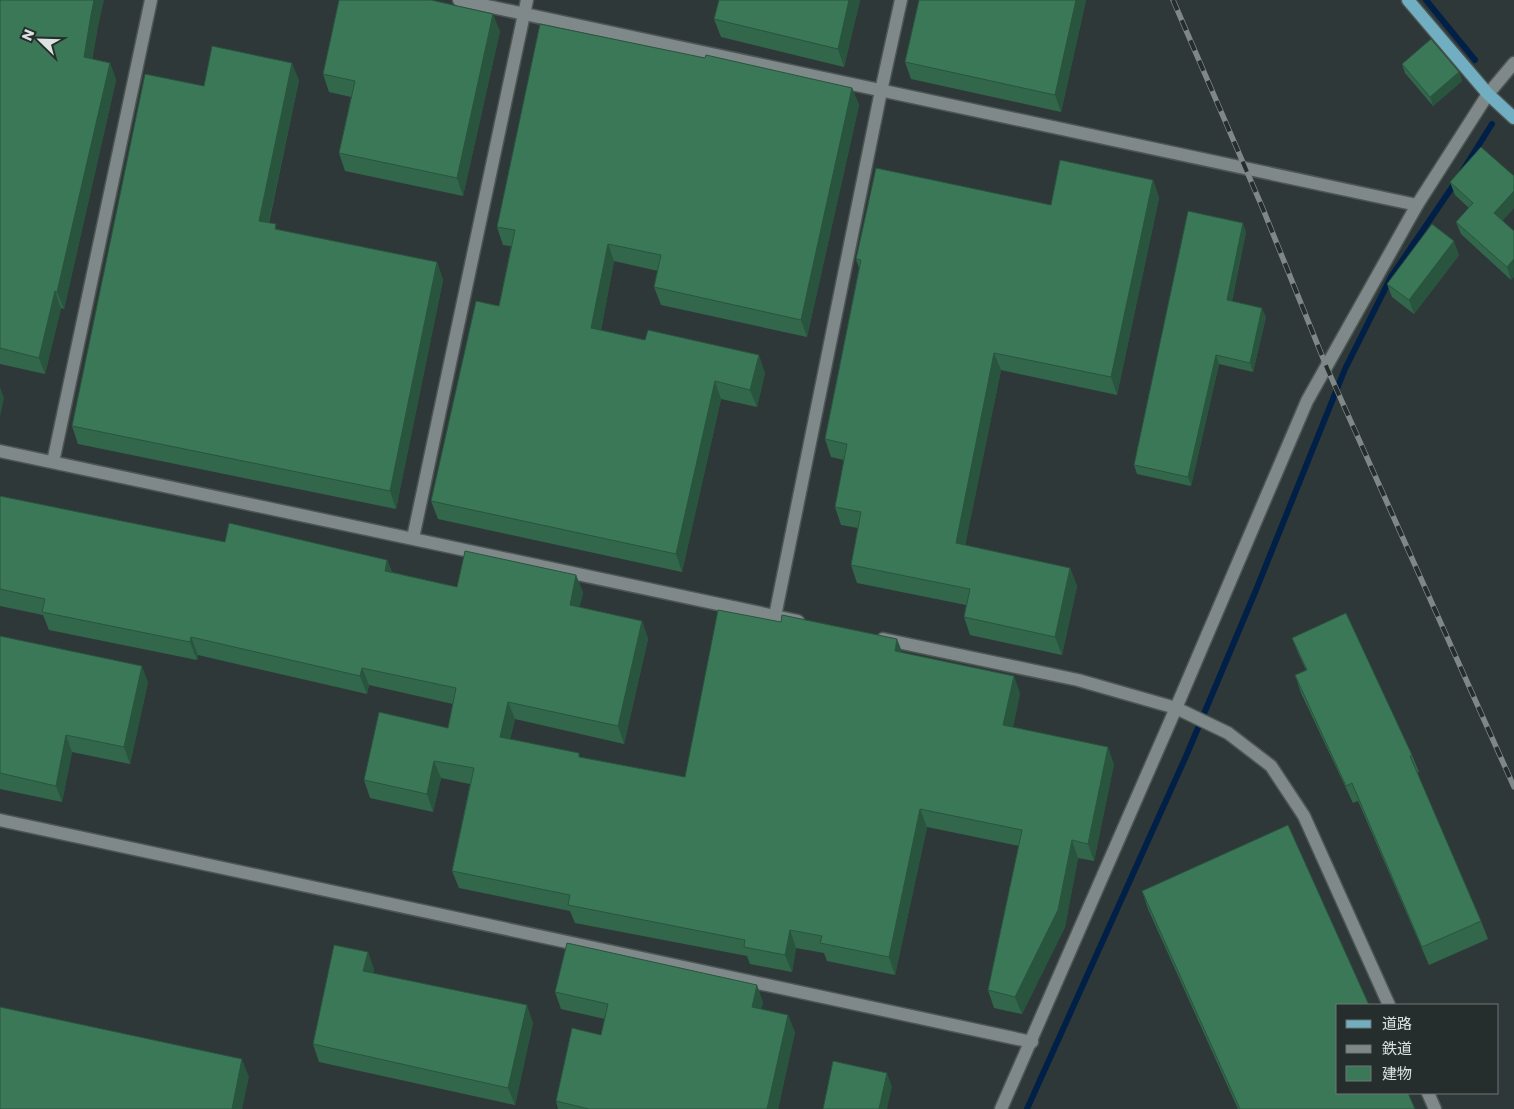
<svg xmlns="http://www.w3.org/2000/svg" width="1514" height="1109" font-family="Poppins,'Noto Sans JP',sans-serif">
<rect width="100%" height="100%" fill="#2f3838"/>
<g fill="none" stroke-linecap="round" stroke-linejoin="round">
<g stroke="#002047" stroke-width="6">
<path d="M1426,0L1475,60"/>
<path d="M1463,170L1492,124"/>
<path d="M1027,1109L1187,754L1256,590L1345,369L1391,277L1457,180"/>
</g>
<g stroke="#4e5655" stroke-width="15">
<g id="minor">
<path d="M459,0L1417,205"/>
<path d="M0,451L798,621"/>
<path d="M53,462L151,0"/>
<path d="M413,538L527,0"/>
<path d="M775,616L881,91L901,0"/>
<path d="M883,639L1078,680L1176,708L1228,733L1271,766L1304,816L1389,1005"/>
<path d="M0,820L1032,1042"/>
<path d="M1428,1093L1435,1109"/>
<path d="M1001,1109L1176,708L1307,401L1417,205L1488,94L1514,63"/>
</g>
</g>
<g stroke="#4e5655" stroke-width="15">
<path id="major" d="M1408,0L1488,94L1514,118"/>
</g>
<use href="#minor" stroke="#7f8989" stroke-width="12"/>
<use href="#major" stroke="#71aec1" stroke-width="12"/>
<g stroke="#808887" stroke-width="5.5">
<path id="rail" d="M1173,0L1263,209L1327,368L1514,787"/>
</g>
<use href="#rail" stroke="#252e2d" stroke-width="4" stroke-dasharray="11" stroke-linecap="butt"/>
</g>
<g fill="#32674c">
<path d="M0,0L97,32L92,59L110,63L116,80L64,309L61,308L45,374L0,364Z"/>
<path d="M860,0L844,67L721,37L714,19Z"/>
<path d="M919,0H1086L1061,112L911,79L905,62Z"/>
<path d="M500,31L463,196L345,171L339,153L351,97L329,92L323,74Z"/>
<path d="M705,58L852,88L859,105L807,337L661,305L654,287L658,271L614,261L601,330L765,373L757,407L721,399L682,572L438,519L431,501L499,306L511,246L503,245L497,227Z"/>
<path d="M1402,64L1459,72L1462,81L1433,106L1405,73Z"/>
<path d="M299,80L269,223L278,230L437,262L443,280L396,509L78,444L72,426L204,86Z"/>
<path d="M1153,180L1159,198L1117,395L1001,370L965,545L1070,568L1077,586L1062,655L970,635L964,617L966,605L857,583L851,565L858,528L841,525L835,507L844,460L831,457L825,439L859,268L856,259L1051,205Z"/>
<path d="M1450,182L1503,221L1511,280L1461,234L1456,222L1469,208L1455,195Z"/>
<path d="M1246,232L1232,301L1266,317L1253,372L1219,364L1191,486L1137,474L1134,465Z"/>
<path d="M1459,255L1414,314L1392,297L1387,284Z"/>
<path d="M0,496L225,542L387,560L392,572L457,587L576,575L583,593L579,607L642,621L648,639L624,744L515,719L510,739L581,757L685,777L902,653L1020,693L1013,727L1114,764L1094,861L1078,858L1065,927L1022,1014L994,1008L988,990L1019,846L927,827L895,975L827,961L824,953L796,948L792,972L750,964L747,956L575,923L570,911L459,888L452,871L470,784L441,778L433,812L370,798L364,780L448,728L453,704L369,685L367,694L198,655L197,660L49,630L43,615L0,606Z"/>
<path d="M0,636L148,682L130,764L72,752L62,802L0,789Z"/>
<path d="M1292,638L1412,755L1419,772L1417,773L1481,921L1488,939L1429,965L1358,801L1353,803L1301,693L1295,675L1306,670L1299,655Z"/>
<path d="M1142,891L1415,1109H1238L1148,909Z"/>
<path d="M368,952L374,970L373,973L533,1023L515,1105L319,1062L313,1044Z"/>
<path d="M555,992L763,1002L761,1009L795,1032L778,1109H558L556,1101L601,1035L605,1019L561,1009Z"/>
</g>
<g fill="#29543e">
<path d="M94,0H104L97,32L90,74L84,57L91,15Z"/>
<path d="M849,0H860L844,67L838,49Z"/>
<path d="M1076,0H1086L1061,112L1055,95Z"/>
<path d="M493,14L500,31L463,196L457,178Z"/>
<path d="M110,63L116,80L64,309L57,292Z"/>
<path d="M292,63L299,80L265,239L259,221Z"/>
<path d="M1459,72L1462,81L1433,106L1430,97Z"/>
<path d="M852,88L859,105L807,337L801,320Z"/>
<path d="M1153,180L1159,198L1117,395L1111,377Z"/>
<path d="M1514,191V208L1499,225L1494,213Z"/>
<path d="M1243,223L1246,232L1230,309L1227,300Z"/>
<path d="M1454,241L1459,255L1414,314L1409,300Z"/>
<path d="M608,244L614,261L598,346L591,328Z"/>
<path d="M1514,259V277L1511,280L1507,267Z"/>
<path d="M437,262L443,280L396,509L390,491Z"/>
<path d="M55,291L61,308L45,374L39,358Z"/>
<path d="M1262,308L1266,317L1253,372L1250,363Z"/>
<path d="M994,353L1001,370L962,561L956,543Z"/>
<path d="M759,355L765,373L757,407L750,390Z"/>
<path d="M1216,355L1219,364L1191,486L1188,477Z"/>
<path d="M715,381L721,399L682,572L676,554Z"/>
<path d="M0,387L4,398L0,417Z"/>
<path d="M387,560L394,578L385,571Z"/>
<path d="M1070,568L1077,586L1062,655L1055,637Z"/>
<path d="M576,575L583,593L576,622L570,605Z"/>
<path d="M642,621L648,639L624,744L618,726Z"/>
<path d="M191,637L198,655L197,660L190,642Z"/>
<path d="M897,639L904,657L895,651Z"/>
<path d="M142,666L148,682L130,764L124,747Z"/>
<path d="M362,668L369,685L367,694L360,676Z"/>
<path d="M1014,676L1020,693L1010,743L1003,725Z"/>
<path d="M508,702L515,719L506,755L500,737Z"/>
<path d="M66,735L72,752L62,802L56,786Z"/>
<path d="M1108,747L1114,764L1094,861L1088,844Z"/>
<path d="M434,761L441,778L433,812L427,794Z"/>
<path d="M920,809L927,827L895,975L889,957Z"/>
<path d="M1072,840L1078,858L1065,927L1022,1014L1015,997Z"/>
<path d="M790,930L796,948L792,972L785,955Z"/>
<path d="M368,952L374,970L370,989L363,971Z"/>
<path d="M757,985L763,1002L758,1024L752,1007Z"/>
<path d="M527,1005L533,1023L515,1105L508,1088Z"/>
<path d="M788,1015L795,1032L778,1109H767Z"/>
<path d="M242,1059L249,1077L242,1109H232Z"/>
<path d="M887,1073L892,1087L887,1109H879Z"/>
</g>
<g fill="#3a7858" stroke="#29543e">
<path d="M0,0H94L91,15L84,57L110,63L57,292L55,291L39,358L0,348Z"/>
<path d="M339,0H431L493,14L457,178L339,153L355,81L323,74Z"/>
<path d="M719,0H849L838,49L714,19Z"/>
<path d="M919,0H1076L1055,95L905,62Z"/>
<path d="M540,24L705,58L706,55L852,88L801,320L654,287L661,255L608,244L591,328L645,340L648,330L759,355L750,390L715,381L676,554L431,501L476,301L499,306L515,230L497,227Z"/>
<path d="M1431,39L1459,72L1430,97L1402,64Z"/>
<path d="M212,46L292,63L259,221L276,224L275,229L437,262L390,491L72,426L145,74L204,86Z"/>
<path d="M1481,147L1514,176V191L1494,213L1514,231V259L1507,267L1456,222L1473,203L1450,182Z"/>
<path d="M1060,160L1153,180L1111,377L994,353L956,543L1070,568L1055,637L964,617L970,589L851,565L861,512L835,507L847,444L825,439L861,260L856,259L876,168L1051,205Z"/>
<path d="M1188,211L1243,223L1227,300L1262,308L1250,363L1216,355L1188,477L1134,465Z"/>
<path d="M1432,224L1454,241L1409,300L1387,284Z"/>
<path d="M0,496L225,542L229,523L387,560L385,571L457,587L465,551L576,575L570,605L642,621L618,726L508,702L500,737L579,753V757L685,777L718,610L781,622L782,615L897,639L895,651L1014,676L1003,725L1108,747L1088,844L1072,840L1058,910L1015,997L988,990L1022,830L920,809L889,957L820,943L822,936L790,930L785,955L744,947L745,940L568,905L570,895L452,871L474,768L434,761L427,794L364,780L379,712L448,728L456,688L362,668L360,676L191,637L190,642L42,612L45,599L0,589Z"/>
<path d="M1346,613L1412,755L1410,756L1481,921L1422,947L1352,783L1346,786L1295,675L1307,670L1292,638Z"/>
<path d="M0,636L142,666L124,747L66,735L56,786L0,773Z"/>
<path d="M1288,825L1369,1005H1338V1093H1408L1415,1109H1240L1142,891Z"/>
<path d="M567,943L757,985L752,1007L788,1015L767,1109H589L556,1101L572,1028L601,1035L608,1004L555,992Z"/>
<path d="M334,945L368,952L363,971L527,1005L508,1088L313,1044Z"/>
<path d="M0,1007L242,1059L232,1109H0Z"/>
<path d="M833,1061L887,1073L879,1109H823Z"/>
</g>
<rect x="1336" y="1004" width="162" height="90" fill="#252e2d" stroke="#6e7675"/>
<rect x="1346" y="1020" width="25" height="8" fill="#71aec1" stroke="#6e7675"/>
<text x="1382" y="1029" font-size="15" fill="#dce2e1">道路</text>
<rect x="1346" y="1045" width="25" height="8" fill="#808887" stroke="#6e7675"/>
<text x="1382" y="1054" font-size="15" fill="#dce2e1">鉄道</text>
<rect x="1346" y="1066" width="25" height="15" fill="#3a7858" stroke="#6e7675"/>
<text x="1382" y="1079" font-size="15" fill="#dce2e1">建物</text>
<g transform="translate(40 40) rotate(293)" stroke="#252e2d" stroke-width="4" paint-order="stroke">
<path d="M0-4L9 19L0 12L-9 19Z" fill="#dce2e1"/>
<text y="-8" font-size="14" font-weight="bold" text-anchor="middle" fill="#dce2e1">N</text>
</g>
</svg>
